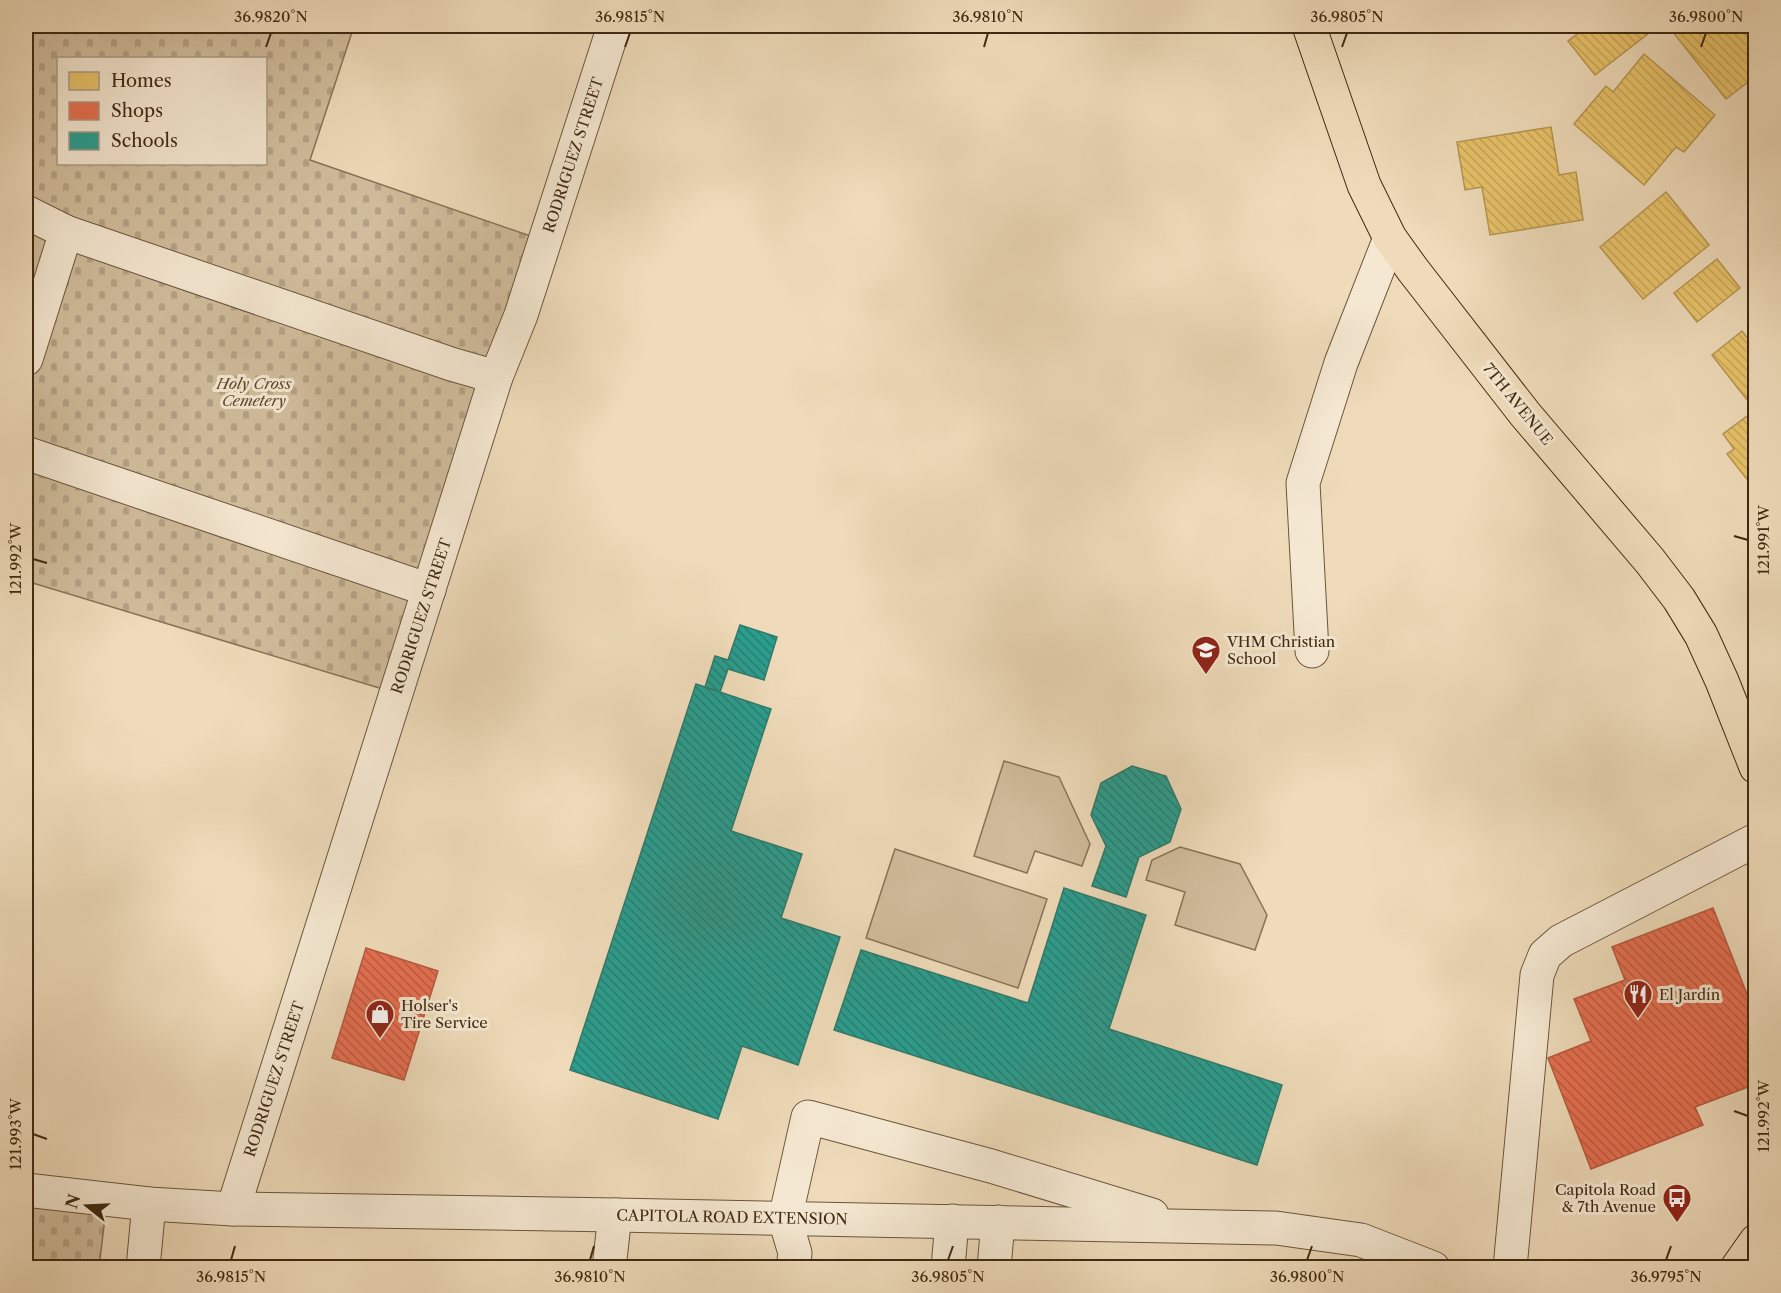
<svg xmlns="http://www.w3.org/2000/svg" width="1781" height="1293" font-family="'Libre Caslon Text',serif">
<defs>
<pattern id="cemetery-stones" width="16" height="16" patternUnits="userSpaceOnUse" patternTransform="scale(1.5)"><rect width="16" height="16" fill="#d1bd9d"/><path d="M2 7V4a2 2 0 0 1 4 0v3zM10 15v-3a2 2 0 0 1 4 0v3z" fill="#b4a286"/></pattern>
<pattern id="homes-back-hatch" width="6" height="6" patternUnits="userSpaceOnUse" patternTransform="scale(1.5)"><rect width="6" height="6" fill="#e9c46a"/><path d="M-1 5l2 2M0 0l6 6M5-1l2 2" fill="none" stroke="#c9a85b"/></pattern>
<pattern id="shops-back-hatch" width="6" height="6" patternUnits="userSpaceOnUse" patternTransform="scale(1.5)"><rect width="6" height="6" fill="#e76f51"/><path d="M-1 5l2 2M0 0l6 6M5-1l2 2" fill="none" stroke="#bd5b42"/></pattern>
<pattern id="schools-back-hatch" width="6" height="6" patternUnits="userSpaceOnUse" patternTransform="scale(1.5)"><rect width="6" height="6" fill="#2a9d8f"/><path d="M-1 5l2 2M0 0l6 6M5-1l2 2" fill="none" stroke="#258073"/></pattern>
</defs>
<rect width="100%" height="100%" fill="#efdbba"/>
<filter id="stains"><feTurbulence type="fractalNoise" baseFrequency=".00333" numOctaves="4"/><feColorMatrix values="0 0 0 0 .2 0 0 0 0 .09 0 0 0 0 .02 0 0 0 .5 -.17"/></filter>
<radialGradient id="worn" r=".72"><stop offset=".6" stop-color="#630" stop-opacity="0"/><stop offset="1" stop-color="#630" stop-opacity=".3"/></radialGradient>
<g fill="url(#cemetery-stones)" stroke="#887357" stroke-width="1.5" fill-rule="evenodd">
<path d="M26,26H354L310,160L542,240L396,693L26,581ZM58,58H266V164H58Z"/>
<path d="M26,1179L108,1193L99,1267H26Z"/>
</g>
<g fill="#d1bd9d" stroke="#887357" stroke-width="1.5">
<path d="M1004,761L1059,777L1090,844L1082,866L1035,851L1027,873L974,856Z"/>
<path d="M1180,847L1240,864L1267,915L1255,950L1175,925L1185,892L1146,880L1152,860Z"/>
<path d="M895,849L1047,899L1018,988L866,938Z"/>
</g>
<g fill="url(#homes-back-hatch)" stroke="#b6964f" stroke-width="1.5">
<path d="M1588,26H1658L1595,75L1568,41Z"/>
<path d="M1679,26H1756V76L1726,99L1672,31Z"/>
<path d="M1644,54L1715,115L1684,152L1676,147L1644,185L1574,124L1606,86L1613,92Z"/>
<path d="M1551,127L1559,175L1576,172L1583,220L1490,235L1482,187L1465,190L1457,142Z"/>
<path d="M1666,192L1709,245L1643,299L1600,247Z"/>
<path d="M1717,259L1740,288L1697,322L1674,293Z"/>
<path d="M1742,331L1756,349V479L1750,483L1727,454L1734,449L1723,434L1755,410L1712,355Z"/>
</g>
<g fill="url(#shops-back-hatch)" stroke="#b55a3e" stroke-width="1.5">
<path d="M1713,908L1756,1017V1084L1695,1107L1703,1125L1591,1169L1548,1058L1591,1041L1574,999L1625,980L1612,947Z"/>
<path d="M366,948L438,971L404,1080L332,1058Z"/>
</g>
<g fill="url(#schools-back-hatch)" stroke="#307a69" stroke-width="1.5">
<path d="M740,625L777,637L764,680L728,669L720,692L705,687L715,656L728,660Z"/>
<path d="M696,684L771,709L731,831L802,854L781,918L840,937L798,1065L742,1046L718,1119L570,1070Z"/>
<path d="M1132,766L1166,776L1181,809L1170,842L1139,857L1126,897L1092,886L1106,846L1091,815L1101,783Z"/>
<path d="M1064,888L1146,915L1109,1029L1282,1085L1257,1165L834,1030L861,950L1028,1003Z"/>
</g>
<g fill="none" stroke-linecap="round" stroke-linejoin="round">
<g stroke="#6b563b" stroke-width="35">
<g id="minor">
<path d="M26,212L66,232L451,364L496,377"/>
<path d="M26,359L66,232"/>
<path d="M26,453L429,590"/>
<path d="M1312,651L1303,483L1341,363L1390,238"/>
<path d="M26,1190L149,1204L233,1209L615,1215L1276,1228L1361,1240L1433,1268"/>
<path d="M233,1209L496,377L521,315L614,26"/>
<path d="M143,1268L149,1204"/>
<path d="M609,1268L615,1215"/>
<path d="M793,1268L795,1253L785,1219L808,1117L991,1166L1152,1215"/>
<path d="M948,1268L952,1221"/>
<path d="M994,1268L998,1222"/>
<path d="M1510,1268L1537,975L1545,955L1561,941L1756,840"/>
</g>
</g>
<g stroke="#3f2911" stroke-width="35">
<g id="major">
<path d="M1309,26L1364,185L1390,238L1413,270L1525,414L1650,561L1679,599L1701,635L1722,681L1756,767"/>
<path d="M1737,1268L1756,1241"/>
</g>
</g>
<use href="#minor" stroke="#f5e8d2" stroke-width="33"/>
<use href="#major" stroke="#efdbba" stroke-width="33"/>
</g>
<path fill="none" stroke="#3f2911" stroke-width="2" d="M266,47L271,33M625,47L630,33M984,47L988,33M1342,47L1347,33M1701,47L1706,33M1734,536L1748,540M33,559L47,563M1734,1111L1748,1116M33,1134L47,1139M231,1260L235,1246M590,1260L594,1246M948,1260L953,1246M1307,1260L1312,1246M1666,1260L1671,1246"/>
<defs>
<g id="school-pin" transform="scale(1.5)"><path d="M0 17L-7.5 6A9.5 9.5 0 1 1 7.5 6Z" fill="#8f2418" stroke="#f5e8d2"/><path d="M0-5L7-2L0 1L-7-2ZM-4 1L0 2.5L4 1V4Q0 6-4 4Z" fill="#fff"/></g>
<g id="restaurant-pin" transform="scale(1.5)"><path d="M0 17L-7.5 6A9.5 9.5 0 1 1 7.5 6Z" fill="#8f2418" stroke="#f5e8d2"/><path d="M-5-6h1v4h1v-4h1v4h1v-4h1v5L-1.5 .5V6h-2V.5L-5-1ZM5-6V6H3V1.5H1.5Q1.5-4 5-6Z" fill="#fff"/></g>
<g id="shop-pin" transform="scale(1.5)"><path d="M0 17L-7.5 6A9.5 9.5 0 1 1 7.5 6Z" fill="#8f2418" stroke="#f5e8d2"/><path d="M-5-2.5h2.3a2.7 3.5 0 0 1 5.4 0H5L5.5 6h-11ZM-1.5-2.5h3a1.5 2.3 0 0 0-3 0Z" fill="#fff"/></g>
<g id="bus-pin" transform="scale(1.5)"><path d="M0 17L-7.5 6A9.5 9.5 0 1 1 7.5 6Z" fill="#8f2418" stroke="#f5e8d2"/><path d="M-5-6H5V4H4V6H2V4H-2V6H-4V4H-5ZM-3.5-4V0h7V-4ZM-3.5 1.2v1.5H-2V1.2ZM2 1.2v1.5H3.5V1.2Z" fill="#fff"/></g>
</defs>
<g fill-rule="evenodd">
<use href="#school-pin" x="1206" y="650"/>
<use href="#restaurant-pin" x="1638" y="994"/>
<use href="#shop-pin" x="380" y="1014"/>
<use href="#bus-pin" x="1677" y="1198"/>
</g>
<g text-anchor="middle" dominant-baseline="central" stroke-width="6" stroke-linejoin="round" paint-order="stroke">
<g font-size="15" fill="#3f2911" stroke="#f5e8d2">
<text transform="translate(573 155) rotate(-72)">RODRIGUEZ STREET</text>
<text transform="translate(1518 404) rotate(51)">7TH AVENUE</text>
<text transform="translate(421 616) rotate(-72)">RODRIGUEZ STREET</text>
<text transform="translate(274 1079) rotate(-72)">RODRIGUEZ STREET</text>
<text transform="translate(732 1217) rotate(1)">CAPITOLA ROAD EXTENSION</text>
</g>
<g font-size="15" font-style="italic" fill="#5c472d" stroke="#f5e8d2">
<text x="254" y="383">Holy Cross<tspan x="254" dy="17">Cemetery</tspan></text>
</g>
<g font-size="15" fill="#3f2911" stroke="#f5e8d2" text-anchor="start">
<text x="1227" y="641">VHM Christian<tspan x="1227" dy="17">School</tspan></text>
<text x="1659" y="994">El Jardín</text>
<text x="401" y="1005">Holser's<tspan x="401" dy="17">Tire Service</tspan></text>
<text x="1656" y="1189" text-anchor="end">Capitola Road<tspan x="1656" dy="17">&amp; 7th Avenue</tspan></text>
</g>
</g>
<rect width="1781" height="1293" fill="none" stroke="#efdbba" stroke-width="66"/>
<rect x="57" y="57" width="210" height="108" fill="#f5e8d2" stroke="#ac9c85" stroke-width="1.5"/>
<rect x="69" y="72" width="30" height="18" fill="#e9c46a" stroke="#ac9c85" stroke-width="1.5"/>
<text x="111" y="87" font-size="18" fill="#3f2911">Homes</text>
<rect x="69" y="102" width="30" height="18" fill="#e76f51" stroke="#ac9c85" stroke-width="1.5"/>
<text x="111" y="117" font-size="18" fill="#3f2911">Shops</text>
<rect x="69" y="132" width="30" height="18" fill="#2a9d8f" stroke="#ac9c85" stroke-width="1.5"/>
<text x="111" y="147" font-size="18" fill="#3f2911">Schools</text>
<g transform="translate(87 1206) rotate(288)" stroke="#f5e8d2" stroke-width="4.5" paint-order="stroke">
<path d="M0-4.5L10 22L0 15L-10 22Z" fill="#3f2911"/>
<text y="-9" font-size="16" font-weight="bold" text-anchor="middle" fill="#3f2911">N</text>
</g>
<rect x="33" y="33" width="1715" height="1227" fill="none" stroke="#3f2911" stroke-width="2"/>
<g font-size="15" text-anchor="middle" fill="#3f2911">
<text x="271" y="22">36.9820°N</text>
<text x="630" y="22">36.9815°N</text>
<text x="988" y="22">36.9810°N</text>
<text x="1347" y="22">36.9805°N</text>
<text x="1706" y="22">36.9800°N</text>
<text transform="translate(1764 540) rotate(-90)" y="5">121.991°W</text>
<text transform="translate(16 559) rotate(-90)" y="5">121.992°W</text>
<text transform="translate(1764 1116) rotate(-90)" y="5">121.992°W</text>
<text transform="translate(16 1134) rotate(-90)" y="5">121.993°W</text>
<text x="231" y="1282">36.9815°N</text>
<text x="590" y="1282">36.9810°N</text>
<text x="948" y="1282">36.9805°N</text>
<text x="1307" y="1282">36.9800°N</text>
<text x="1666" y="1282">36.9795°N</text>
</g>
<rect width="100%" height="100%" filter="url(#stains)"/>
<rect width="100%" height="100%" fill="url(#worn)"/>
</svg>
